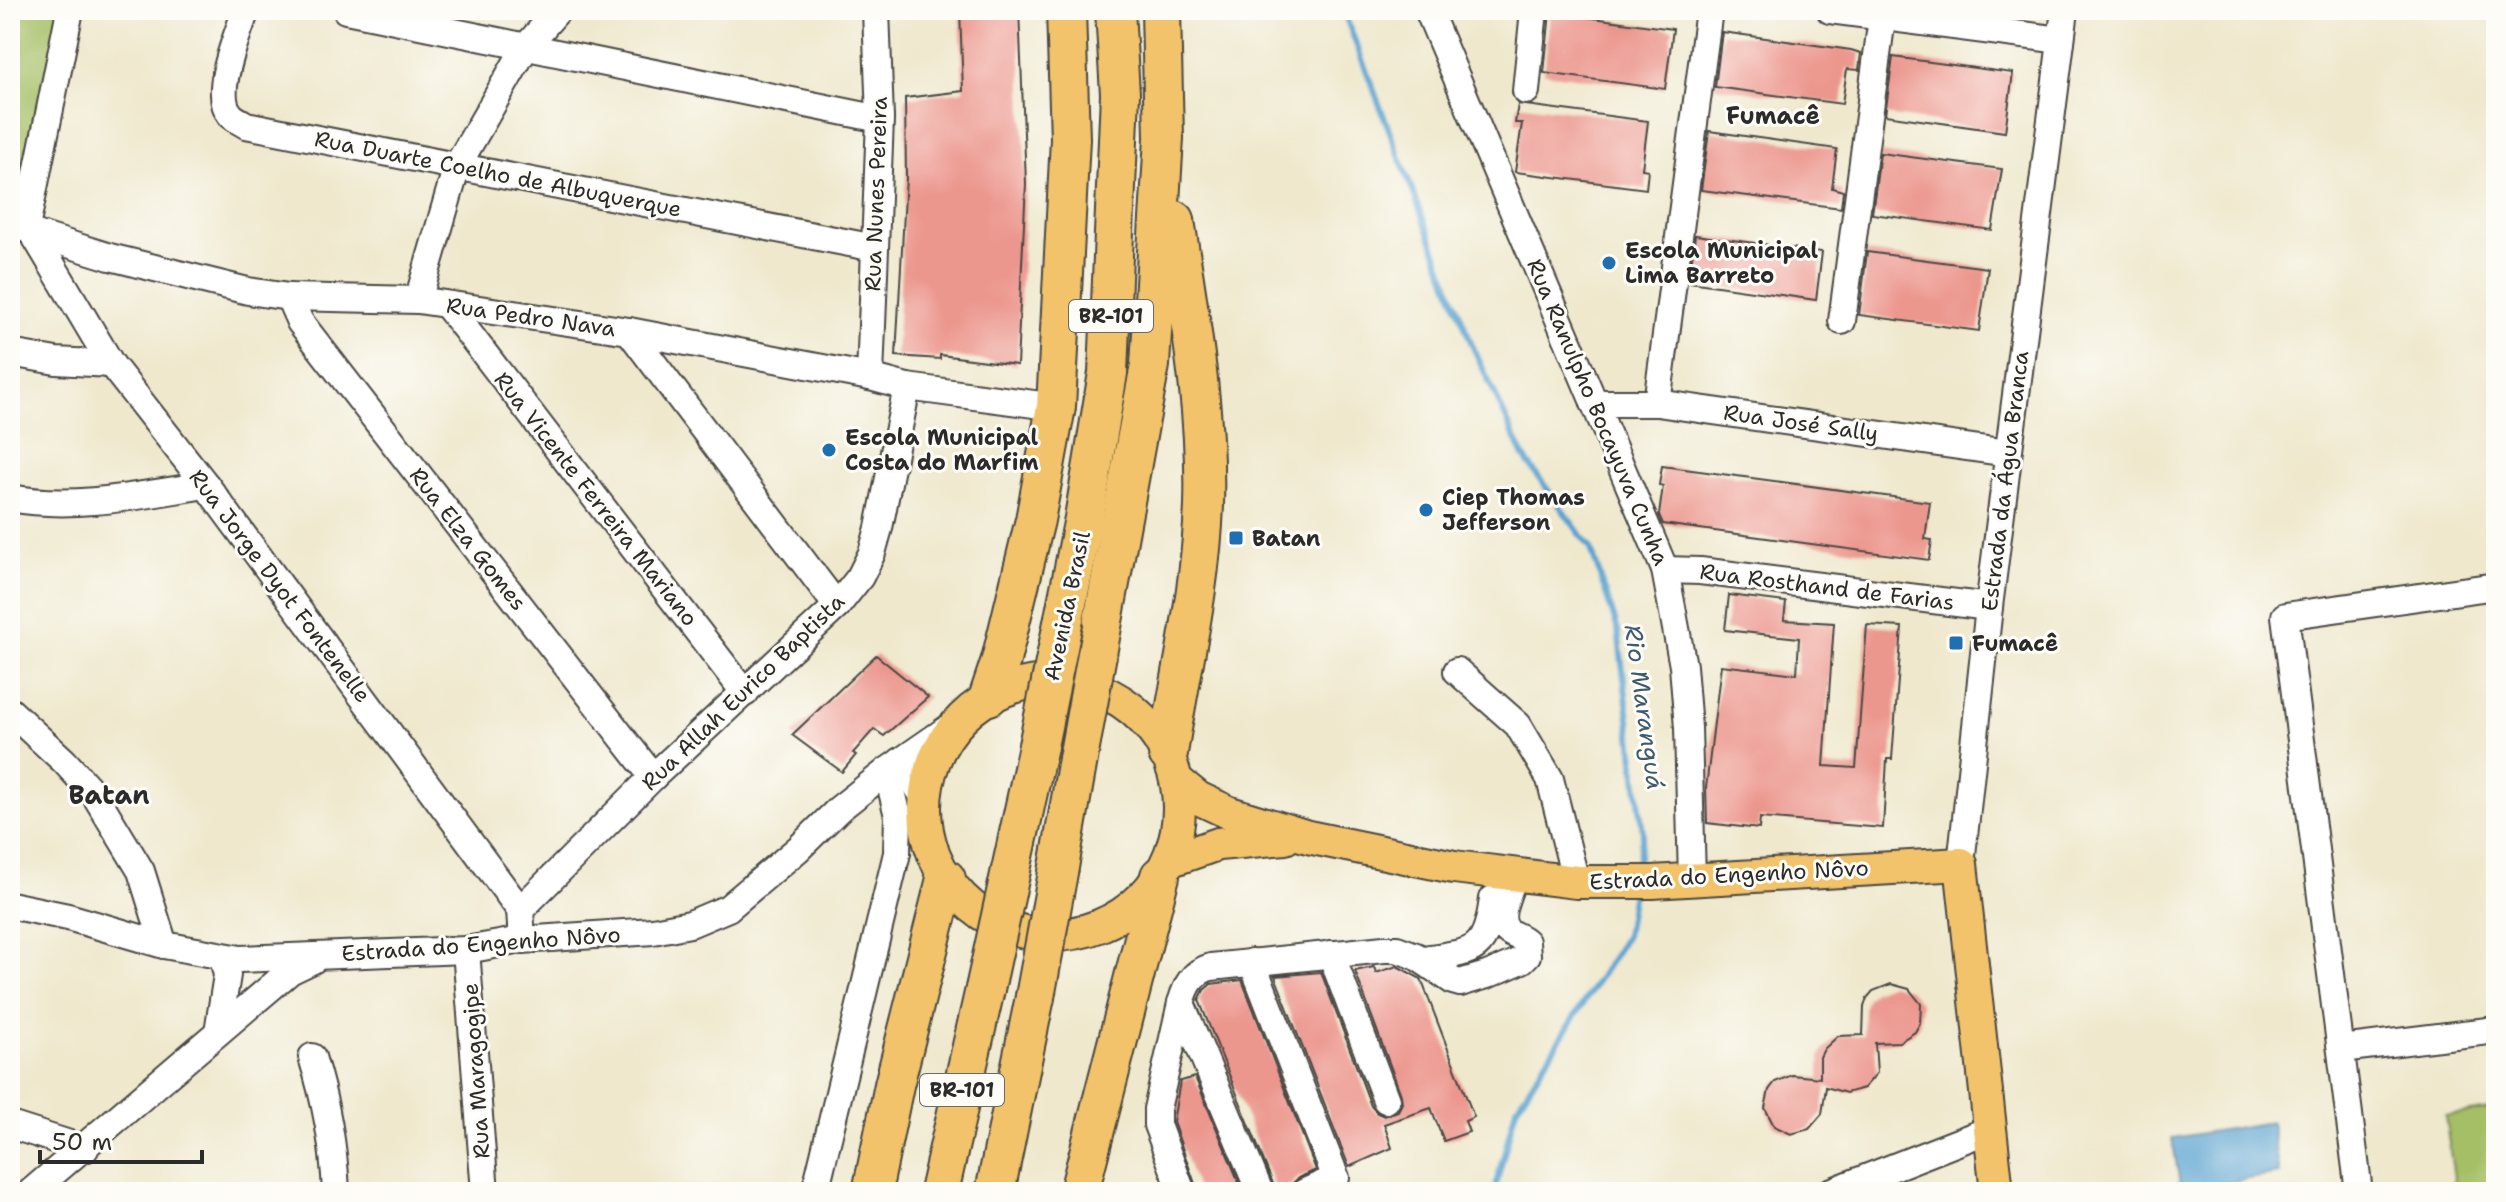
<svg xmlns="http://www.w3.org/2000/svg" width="2506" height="1202" font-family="'Shantell Sans',sans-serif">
<rect width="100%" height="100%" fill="#fdfcf7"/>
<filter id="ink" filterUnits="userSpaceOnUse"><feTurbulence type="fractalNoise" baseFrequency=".0125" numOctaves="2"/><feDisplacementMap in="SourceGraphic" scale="16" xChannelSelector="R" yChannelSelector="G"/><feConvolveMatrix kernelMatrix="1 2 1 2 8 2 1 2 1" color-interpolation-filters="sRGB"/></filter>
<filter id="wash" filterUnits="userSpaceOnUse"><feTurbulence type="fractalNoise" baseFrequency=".006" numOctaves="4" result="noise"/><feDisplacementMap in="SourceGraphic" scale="32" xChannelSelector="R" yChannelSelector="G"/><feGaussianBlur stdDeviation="1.8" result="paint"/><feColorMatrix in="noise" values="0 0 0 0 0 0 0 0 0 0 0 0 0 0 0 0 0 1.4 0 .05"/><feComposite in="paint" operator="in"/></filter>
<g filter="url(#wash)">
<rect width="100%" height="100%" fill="#efe8cd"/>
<g fill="#a5bf66" stroke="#687548" stroke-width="2">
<path d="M10,10H61L23,204L10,196Z"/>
<path d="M2496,1108V1192H2456L2445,1116Z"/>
</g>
<path fill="#59a2d0" stroke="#42667e" stroke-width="2" d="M2271,1122L2279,1174L2181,1190L2172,1138Z"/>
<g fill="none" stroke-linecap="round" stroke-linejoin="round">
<g stroke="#59a2d0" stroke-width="6">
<path d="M1343,10L1472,345L1524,457L1591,549L1618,630L1643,833L1636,873"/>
<path d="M1494,1192L1516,1108L1626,936L1633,891"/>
</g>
</g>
<g id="blocks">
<g fill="#ec978e">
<path d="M960,10H1019L1026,183L1017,365L940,355V359L896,356L906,177L905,98L963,91Z"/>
<path d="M1550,12L1673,29L1665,89L1544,73Z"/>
<path d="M1722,32L1851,50L1861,53L1859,70L1847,69L1842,104L1715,87Z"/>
<path d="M1893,57L2013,73L2005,132L1885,115Z"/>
<path d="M1518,104L1648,121L1642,169L1648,170L1646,189L1515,172L1522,123H1515Z"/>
<path d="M1709,131L1837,149L1832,188L1843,191L1841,208L1701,190Z"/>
<path d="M1880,153L2002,169L1992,230L1872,214Z"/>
<path d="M1695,235L1822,252L1816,300L1689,282Z"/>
<path d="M1867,252L1988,268L1979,331L1859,315Z"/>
<path d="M1662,466L1930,502L1925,539L1932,540L1929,560L1663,524L1659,515L1663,486L1659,485Z"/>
<path d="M1729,595L1786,602L1784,620L1834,623L1824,766L1856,768L1867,625L1902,627L1892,759H1887L1883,828L1760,818L1759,829L1707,823L1706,788L1721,665L1797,674L1799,638L1725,630Z"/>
<path d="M876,655L928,697L884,736L874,729L853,753L856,755L842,772L792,735Z"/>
<path d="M1397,966L1421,979L1474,1117L1465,1121L1469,1132L1444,1141L1431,1108L1384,1124L1392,1148L1349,1167L1275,976L1321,972L1371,1106L1377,1113L1384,1116L1398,1111L1402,1103L1401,1095L1355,971L1374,967L1376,973Z"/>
<path d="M1242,980L1316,1170L1298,1178L1291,1185L1276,1191L1199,1000L1204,990L1211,984Z"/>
<path d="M1891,984L1909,989L1921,1004L1920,1023L1915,1032L1899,1042L1875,1043L1877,1073L1864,1088L1846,1093L1826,1087L1822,1114L1809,1129L1791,1134L1774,1126L1765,1108L1769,1090L1775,1082L1792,1075L1820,1078V1057L1824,1049L1838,1036L1863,1035L1864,1007L1867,998L1873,991Z"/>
<path d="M1195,1077L1243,1192H1198L1173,1122L1180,1081Z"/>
</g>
</g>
</g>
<g filter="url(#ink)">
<use href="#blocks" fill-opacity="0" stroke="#484743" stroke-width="2"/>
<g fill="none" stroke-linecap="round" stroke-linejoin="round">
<g stroke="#484743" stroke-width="30">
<g id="minor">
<path d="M246,10C238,34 212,93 230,114C233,118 241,122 246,125L875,248"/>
<path d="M346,10L880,119"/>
<path d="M1428,10L1665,570L1683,666L1688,728L1692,880"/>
<path d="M1830,10L2061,40"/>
<path d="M1526,91L1534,10"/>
<path d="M10,219L33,233L110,257L248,291L289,297L418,300L629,331L870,377L907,387L1056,407"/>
<path d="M26,228L70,10"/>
<path d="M33,233L111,364L206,485L520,910L522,940"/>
<path d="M289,297L300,322L653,777"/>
<path d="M418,300L457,166L525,48L558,10"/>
<path d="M447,305L745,693"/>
<path d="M1842,321L1883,10"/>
<path d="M629,331L837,606"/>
<path d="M10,353L56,361L111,364"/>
<path d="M870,377L880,119L876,10"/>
<path d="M1594,403H1657L2008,453"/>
<path d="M1657,403L1709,10"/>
<path d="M10,498C75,510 141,495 206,485"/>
<path d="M1665,570L1700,571L1989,607"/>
<path d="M1457,671L1518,725L1550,779L1576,882"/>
<path d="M10,711L64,761L95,795L141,871L164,945"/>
<path d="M901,761L925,799"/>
<path d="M1961,864L1989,607L2065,10"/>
<path d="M10,905L68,917L164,945L240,959L466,950L522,940L653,931L690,924L728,908L798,849L839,809L887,771L956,723"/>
<path d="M520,910L653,777L837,606L860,577L872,553L879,528L907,387"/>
<path d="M466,950L485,1192"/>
<path d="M1331,954L1386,1100"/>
<path d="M1422,959C1474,952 1486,954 1493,899"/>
<path d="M1252,962L1336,1178L1305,1192"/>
<path d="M1181,1003L1260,1192"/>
<path d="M218,1032L227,975L223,958"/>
<path d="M2341,1049L2496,1030"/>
<path d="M312,1057C326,1102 334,1145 336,1192"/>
<path d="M10,1125L85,1149"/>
<path d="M31,1192L290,971L313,960"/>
<path d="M815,1192L897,853L898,816L887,771"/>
<path d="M1182,1192L1157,1125V1109L1181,1003C1186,986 1192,972 1211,967L1384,949H1397L1416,956L1453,981L1460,983L1487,975L1522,960L1527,955L1526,942C1521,937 1515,936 1509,932C1493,920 1510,890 1514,876"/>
<path d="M1830,1192L1991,1129"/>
<path d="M2359,1192L2285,616L2496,586"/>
</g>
</g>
<g stroke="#484743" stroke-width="36">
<g id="major">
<circle cx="1052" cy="808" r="127"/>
<path d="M1177,781L1198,798L1230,813L1308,837L1454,867L1576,882H1652L1961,864L1997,1192"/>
<path d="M1169,861L1218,844L1285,838"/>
</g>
</g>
<g stroke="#484743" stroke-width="42">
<g id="highway">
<path d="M1064,618L1084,518L1108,373L1120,94L1115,10"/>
<path d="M1097,654L1150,365L1164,138L1161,10"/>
<path d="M989,696L1001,660L1035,520L1056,407L1070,139L1066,10"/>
<path d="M1168,753C1181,670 1201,589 1204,505C1207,410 1189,314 1175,220"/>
<path d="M1059,867L1078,759"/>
<path d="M1011,870L1038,746"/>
<path d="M872,1192L894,1085L946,879"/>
<path d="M939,1192L985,989"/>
<path d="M995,1192L1035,997"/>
<path d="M1079,1192L1160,876"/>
</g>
</g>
<use href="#minor" stroke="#fff" stroke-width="26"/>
<use href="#major" stroke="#f2c36a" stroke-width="32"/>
<use href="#highway" stroke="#f2c36a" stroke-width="38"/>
<g stroke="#484743" stroke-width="42" stroke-linecap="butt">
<g id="highway-bridge">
<path d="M1038,746L1064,618"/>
<path d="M1078,759L1097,654"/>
<path d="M985,989L1011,870"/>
<path d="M1035,997L1059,867"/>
</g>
</g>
<use href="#highway-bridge" stroke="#f2c36a" stroke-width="38"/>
</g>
</g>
<g fill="#1f6fb2" stroke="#fdfcf7" stroke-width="3">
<circle cx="1609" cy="263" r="8"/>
<circle cx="829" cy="450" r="8"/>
<circle cx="1426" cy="510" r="8"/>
<rect x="1228" y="530" width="16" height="16" rx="4"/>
<rect x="1948" y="635" width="16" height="16" rx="4"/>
</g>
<g text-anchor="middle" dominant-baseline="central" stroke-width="6" stroke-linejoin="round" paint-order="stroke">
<g fill="#fdfcf7" stroke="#6a6a68" stroke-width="2">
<rect x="1069" y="300" width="84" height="32" rx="6"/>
<rect x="920" y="1074" width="84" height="32" rx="6"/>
</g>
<g font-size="20" font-weight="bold" fill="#2b2b2b">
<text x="1111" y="316">BR-101</text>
<text x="962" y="1090">BR-101</text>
</g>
<g font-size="22" fill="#2b2b2b" stroke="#fdfcf7">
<text transform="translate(498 174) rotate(11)">Rua Duarte Coelho de Albuquerque</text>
<text transform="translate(876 194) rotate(-88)">Rua Nunes Pereira</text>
<text transform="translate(531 317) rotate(8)">Rua Pedro Nava</text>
<text transform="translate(1598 412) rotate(67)">Rua Ranulpho Bocayuva Cunha</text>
<text transform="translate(1801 423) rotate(8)">Rua José Sally</text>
<text transform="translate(2005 481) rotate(-83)">Estrada da Água Branca</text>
<text transform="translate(596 499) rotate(52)">Rua Vicente Ferreira Mariano</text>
<text transform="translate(468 539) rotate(52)">Rua Elza Gomes</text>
<text transform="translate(280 586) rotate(53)">Rua Jorge Dyot Fontenelle</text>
<text transform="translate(1827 587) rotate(7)">Rua Rosthand de Farias</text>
<text transform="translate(1067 606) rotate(-78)">Avenida Brasil</text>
<text transform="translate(743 692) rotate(-44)">Rua Allah Eurico Baptista</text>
<text transform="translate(1729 875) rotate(-3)">Estrada do Engenho Nôvo</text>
<text transform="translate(481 944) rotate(-4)">Estrada do Engenho Nôvo</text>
<text transform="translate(476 1071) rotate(-94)">Rua Maragogipe</text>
</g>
<g font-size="22" font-weight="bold" fill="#2b2b2b" stroke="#fdfcf7" text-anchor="start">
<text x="1625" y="250">Escola Municipal<tspan x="1625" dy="25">Lima Barreto</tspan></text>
<text x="845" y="437">Escola Municipal<tspan x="845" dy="25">Costa do Marfim</tspan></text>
<text x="1442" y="497">Ciep Thomas<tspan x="1442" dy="25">Jefferson</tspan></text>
<text x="1252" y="538">Batan</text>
<text x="1972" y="643">Fumacê</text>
</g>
<g font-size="24" font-weight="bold" fill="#2b2b2b" stroke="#fdfcf7">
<text x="1773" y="116">Fumacê</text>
</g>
<g font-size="24" font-style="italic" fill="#3d5b6d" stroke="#fdfcf7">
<text transform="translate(1644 707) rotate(82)">Rio Maranguá</text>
</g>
<g font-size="26" font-weight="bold" fill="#2b2b2b" stroke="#fdfcf7">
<text x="109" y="794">Batan</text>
</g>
</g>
<rect width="2506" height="1202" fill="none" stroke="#fdfcf7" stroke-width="40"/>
<path d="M40 1150v12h162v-12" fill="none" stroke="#2b2b2b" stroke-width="4"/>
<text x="52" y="1150" font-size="24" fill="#2b2b2b" stroke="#fdfcf7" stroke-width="6" paint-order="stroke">50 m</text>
</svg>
